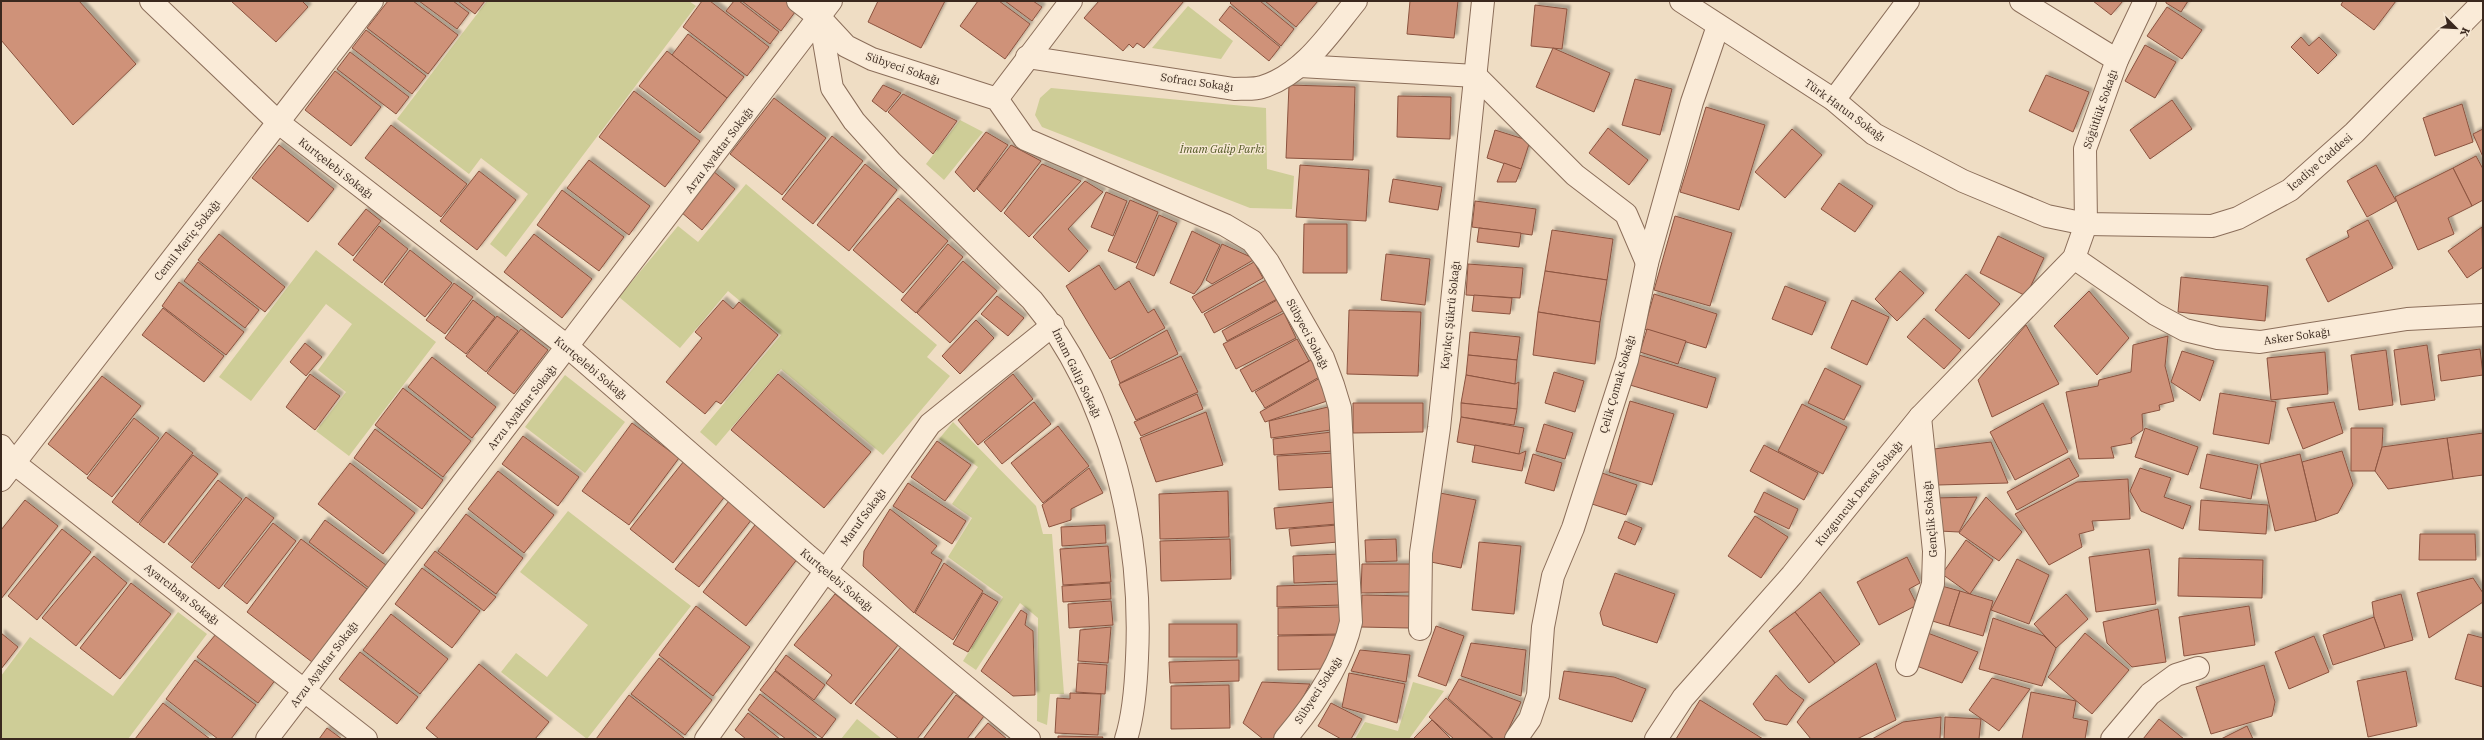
<svg xmlns="http://www.w3.org/2000/svg" width="2484" height="740" font-family="'IBM Plex Serif',serif">
<defs>
<filter id="shadow"><feDropShadow dx="3.5" dy="-3.5" stdDeviation="1" flood-color="#0004"/></filter>
</defs>
<rect width="100%" height="100%" fill="#efddc4"/>
<g fill="#cecd97">
<path d="M487,1H689L696,6L506,257L490,244L528,194L481,158L469,174L397,119Z"/>
<path d="M1188,6L1233,41L1221,59L1152,48Z"/>
<path d="M1051,88L1266,108L1267,169L1294,176L1292,209L1250,208L1042,127L1035,115L1040,98Z"/>
<path d="M960,120L983,132L944,180L926,164Z"/>
<path d="M746,184L937,345L927,357L950,376L883,455L781,369L716,446L700,432L781,335L728,291L680,348L619,297L678,226L698,242Z"/>
<path d="M316,250L436,342L349,456L316,431L346,392L318,370L352,324L326,304L251,401L219,377Z"/>
<path d="M565,375L625,422L585,473L525,427Z"/>
<path d="M953,422L1036,506L1043,534H1052L1064,694H1050L1047,725L1037,721L1038,618L1020,603L976,670L963,661L1003,597L948,557L972,518L952,504L978,467L939,439Z"/>
<path d="M568,511L691,606L587,739L501,672L516,653L547,677L588,625L520,572Z"/>
<path d="M178,612L207,634L128,739H1V676L30,637L113,696Z"/>
<path d="M1413,682L1444,691L1409,739H1355L1365,722L1398,731Z"/>
<path d="M857,719L882,739H841Z"/>
</g>
<g fill="#cf9279" stroke="#8b533f" filter="url(#shadow)">
<path d="M1,1H79L136,64L73,125L1,40Z"/>
<path d="M231,1H302L308,7L276,42Z"/>
<path d="M388,1H413L458,35L428,74L367,28Z"/>
<path d="M419,1H453L469,13L457,29Z"/>
<path d="M458,1H485L475,14Z"/>
<path d="M702,1H710L769,47L747,76L683,27Z"/>
<path d="M734,1H739L779,32L770,44L726,11Z"/>
<path d="M742,1H790L798,8L781,31Z"/>
<path d="M878,1H945L921,48L868,22Z"/>
<path d="M978,1H999L1030,24L1005,59L960,26Z"/>
<path d="M1005,1H1033L1042,7L1032,21Z"/>
<path d="M1099,1H1184L1144,48L1137,43L1133,48L1129,44L1123,51L1084,18Z"/>
<path d="M1232,1H1260L1294,29L1281,46L1230,3Z"/>
<path d="M1265,1H1318L1296,27Z"/>
<path d="M1410,1H1458L1454,38L1407,34Z"/>
<path d="M2093,1H2123L2111,15Z"/>
<path d="M2166,1H2188L2181,12L2166,3Z"/>
<path d="M2343,1H2396L2374,30L2341,5Z"/>
<path d="M1535,5L1567,9L1562,49L1531,46Z"/>
<path d="M1230,6L1280,47L1269,61L1219,20Z"/>
<path d="M2167,7L2202,30L2182,59L2147,36Z"/>
<path d="M366,30L426,76L412,94L352,48Z"/>
<path d="M688,34L744,77L727,98L672,55Z"/>
<path d="M2301,37L2309,46L2319,37L2337,55L2318,74L2291,47Z"/>
<path d="M2145,45L2176,62L2155,98L2125,81Z"/>
<path d="M1553,48L1610,73L1594,112L1536,87Z"/>
<path d="M667,51L727,98L700,133L639,86Z"/>
<path d="M350,52L409,97L396,114L337,69Z"/>
<path d="M335,71L381,107L351,146L305,110Z"/>
<path d="M2046,75L2089,92L2073,132L2029,111Z"/>
<path d="M1635,79L1672,89L1660,135L1622,125Z"/>
<path d="M883,85L901,93L886,112L872,101Z"/>
<path d="M1289,85L1355,87L1353,160L1286,158Z"/>
<path d="M634,91L700,141L665,187L599,137Z"/>
<path d="M903,94L957,121L933,154L888,112Z"/>
<path d="M1398,96L1451,97L1450,139L1397,137Z"/>
<path d="M774,98L826,138L782,195L730,154Z"/>
<path d="M2172,100L2192,129L2150,159L2130,130Z"/>
<path d="M2462,104L2473,142L2435,156L2423,118Z"/>
<path d="M1706,107L1765,125L1739,210L1680,192Z"/>
<path d="M391,125L467,184L441,217L365,158Z"/>
<path d="M1608,128L1648,160L1629,185L1589,153Z"/>
<path d="M1792,129L1822,155L1785,198L1755,172Z"/>
<path d="M2483,129V157L2473,134Z"/>
<path d="M1495,130L1530,141L1521,169L1487,158Z"/>
<path d="M986,132L1008,145L974,192L955,172Z"/>
<path d="M832,136L863,161L813,224L782,199Z"/>
<path d="M279,145L334,189L308,222L252,178Z"/>
<path d="M1011,145L1041,161L1001,212L977,189Z"/>
<path d="M2476,156L2483,169V200L2472,206L2453,168Z"/>
<path d="M589,160L650,206L629,235L567,188Z"/>
<path d="M1504,163L1521,169L1516,182H1497Z"/>
<path d="M865,164L897,190L849,251L817,225Z"/>
<path d="M1042,164L1081,181L1029,237L1004,213Z"/>
<path d="M1300,165L1369,170L1366,221L1296,217Z"/>
<path d="M2376,165L2396,201L2367,217L2347,181Z"/>
<path d="M2453,168L2472,206L2448,218L2454,234L2418,250L2395,197Z"/>
<path d="M479,171L516,200L477,250L440,221Z"/>
<path d="M713,171L735,189L702,230L681,212Z"/>
<path d="M1393,179L1442,187L1438,210L1389,202Z"/>
<path d="M1085,181L1103,192L1068,229L1088,251L1069,272L1033,237Z"/>
<path d="M1839,183L1873,206L1855,232L1821,209Z"/>
<path d="M562,190L624,237L599,271L537,225Z"/>
<path d="M1106,192L1127,201L1113,236L1091,227Z"/>
<path d="M898,198L948,241L903,293L853,250Z"/>
<path d="M1130,200L1158,212L1136,263L1108,251Z"/>
<path d="M1475,201L1536,209L1532,235L1472,227Z"/>
<path d="M366,209L381,221L353,256L338,244Z"/>
<path d="M1159,215L1177,223L1154,276L1136,268Z"/>
<path d="M1675,216L1732,233L1710,306L1654,290Z"/>
<path d="M2368,220L2393,268L2328,302L2306,259L2349,237L2347,231Z"/>
<path d="M1304,224H1347V273H1303Z"/>
<path d="M379,226L408,249L382,283L353,260Z"/>
<path d="M2482,227L2483,267L2467,278L2448,251Z"/>
<path d="M1479,228L1521,233L1519,247L1477,242Z"/>
<path d="M1552,230L1613,239L1607,280L1545,271Z"/>
<path d="M1192,231L1220,245L1201,285L1194,294L1170,283Z"/>
<path d="M219,234L285,287L265,312L198,260Z"/>
<path d="M534,234L592,279L562,318L504,272Z"/>
<path d="M1998,236L2044,258L2026,296L1980,273Z"/>
<path d="M948,244L963,257L916,313L901,300Z"/>
<path d="M1222,244L1255,259L1212,284L1206,280Z"/>
<path d="M410,250L452,283L425,317L384,284Z"/>
<path d="M1386,254L1430,259L1425,305L1381,300Z"/>
<path d="M963,261L997,291L950,343L917,313Z"/>
<path d="M198,262L259,310L245,328L184,281Z"/>
<path d="M1254,262L1263,278L1202,313L1192,297Z"/>
<path d="M1468,264L1523,268L1520,298L1466,295Z"/>
<path d="M1099,265L1115,290L1129,281L1148,313L1154,309L1165,328L1110,359L1066,286Z"/>
<path d="M1545,271L1607,280L1600,322L1538,312Z"/>
<path d="M1900,271L1924,293L1897,321L1875,299Z"/>
<path d="M1966,274L2000,304L1969,339L1935,310Z"/>
<path d="M2181,277L2268,286L2265,321L2178,312Z"/>
<path d="M1266,280L1277,299L1214,333L1204,314Z"/>
<path d="M179,282L244,332L226,355L162,306Z"/>
<path d="M454,283L473,297L445,334L426,320Z"/>
<path d="M1785,286L1826,302L1812,335L1772,319Z"/>
<path d="M2089,291L2129,338L2097,375L2054,326Z"/>
<path d="M1654,294L1717,314L1706,348L1644,329Z"/>
<path d="M1474,295L1512,298L1510,314L1472,311Z"/>
<path d="M997,296L1024,318L1008,336L981,314Z"/>
<path d="M473,300L495,317L466,354L445,338Z"/>
<path d="M723,300L733,309L739,302L778,335L721,404L716,401L705,414L666,382L702,338L695,332Z"/>
<path d="M1277,300L1283,311L1227,341L1222,331Z"/>
<path d="M1852,300L1889,317L1867,365L1831,348Z"/>
<path d="M163,308L224,356L204,382L142,335Z"/>
<path d="M1349,310L1421,312L1418,376L1347,374Z"/>
<path d="M1538,312L1600,322L1595,364L1533,355Z"/>
<path d="M1284,313L1296,338L1236,369L1223,344Z"/>
<path d="M497,316L518,331L486,372L466,356Z"/>
<path d="M1924,318L1961,350L1944,369L1907,337Z"/>
<path d="M976,320L994,338L960,374L942,356Z"/>
<path d="M2026,325L2059,384L1992,417L1978,380Z"/>
<path d="M521,329L548,350L514,394L487,373Z"/>
<path d="M1647,329L1686,341L1678,364L1640,352Z"/>
<path d="M1167,330L1178,354L1120,383L1111,361Z"/>
<path d="M1470,332L1520,337L1517,360L1468,355Z"/>
<path d="M2168,336L2165,366L2174,401L2159,405L2160,410L2142,414L2143,430L2131,438L2132,443L2111,447L2114,458L2079,459L2066,392L2098,386L2099,380L2131,372L2133,345Z"/>
<path d="M1297,339L1309,361L1252,392L1240,370Z"/>
<path d="M305,343L322,357L306,376L290,362Z"/>
<path d="M2427,345L2435,400L2401,405L2394,350Z"/>
<path d="M2480,349L2483,375L2441,381L2438,355Z"/>
<path d="M2386,350L2393,405L2359,410L2351,355Z"/>
<path d="M2182,351L2214,361L2200,401L2171,382Z"/>
<path d="M2325,352L2328,394L2271,400L2267,358Z"/>
<path d="M1468,355L1517,360L1515,384L1466,375Z"/>
<path d="M1639,355L1716,378L1707,408L1630,385Z"/>
<path d="M1181,356L1198,392L1136,420L1119,384Z"/>
<path d="M432,357L496,407L472,438L408,387Z"/>
<path d="M1311,360L1321,376L1265,408L1255,392Z"/>
<path d="M1825,368L1861,386L1844,420L1808,403Z"/>
<path d="M1554,372L1584,381L1575,412L1545,403Z"/>
<path d="M310,374L340,396L315,430L286,407Z"/>
<path d="M778,374L871,452L824,508L731,430Z"/>
<path d="M1013,374L1033,399L978,445L958,420Z"/>
<path d="M1466,375L1515,384L1519,382L1517,409L1461,403Z"/>
<path d="M102,376L141,406L87,475L48,444Z"/>
<path d="M1320,378L1330,400L1265,422L1260,412Z"/>
<path d="M403,388L471,441L443,477L375,425Z"/>
<path d="M2220,393L2276,402L2269,444L2213,434Z"/>
<path d="M1197,394L1203,409L1141,436L1134,422Z"/>
<path d="M1630,401L1674,414L1652,485L1609,472Z"/>
<path d="M1034,402L1051,424L1002,464L984,442Z"/>
<path d="M2334,402L2343,433L2303,449L2287,408Z"/>
<path d="M1353,403H1423V432L1353,433Z"/>
<path d="M1461,403L1517,409L1514,425L1461,417Z"/>
<path d="M2043,403L2068,452L2015,480L1990,432Z"/>
<path d="M1802,404L1847,427L1823,474L1778,451Z"/>
<path d="M1328,407L1331,430L1271,438L1269,421Z"/>
<path d="M1206,412L1223,465L1156,482L1140,438Z"/>
<path d="M1461,417L1524,428L1519,454L1457,442Z"/>
<path d="M134,418L159,438L112,497L87,478Z"/>
<path d="M632,423L679,458L629,525L582,491Z"/>
<path d="M1544,424L1573,433L1565,459L1536,451Z"/>
<path d="M1058,426L1089,466L1043,503L1011,463Z"/>
<path d="M2145,428L2198,447L2188,475L2135,457Z"/>
<path d="M2351,428H2383L2382,447L2375,471H2351Z"/>
<path d="M375,429L443,480L422,509L354,458Z"/>
<path d="M166,432L193,453L138,523L112,502Z"/>
<path d="M1332,432L1333,451L1274,455L1273,439Z"/>
<path d="M2483,433V475L2453,479L2447,438Z"/>
<path d="M523,436L579,477L558,506L502,464Z"/>
<path d="M2447,438L2453,479L2388,489L2375,471L2382,447Z"/>
<path d="M937,441L971,465L945,501L911,477Z"/>
<path d="M1991,442L2008,483L1938,485L1934,449Z"/>
<path d="M1475,445L1519,454L1526,451L1522,471L1472,462Z"/>
<path d="M1764,445L1818,473L1804,500L1750,471Z"/>
<path d="M2342,451L2353,485L2338,513L2316,521L2302,462Z"/>
<path d="M1335,453L1337,487L1279,490L1277,456Z"/>
<path d="M1533,454L1562,463L1554,491L1525,483Z"/>
<path d="M2207,454L2258,465L2251,499L2200,488Z"/>
<path d="M2300,454L2316,521L2275,531L2260,464Z"/>
<path d="M193,455L218,474L164,543L139,524Z"/>
<path d="M2069,458L2079,476L2017,510L2007,492Z"/>
<path d="M684,461L726,495L673,563L630,529Z"/>
<path d="M350,463L415,513L383,554L318,504Z"/>
<path d="M1089,468L1103,493L1071,509V520L1049,527L1042,505Z"/>
<path d="M2140,468L2171,478L2164,497L2191,506L2183,529L2141,511L2130,491Z"/>
<path d="M498,471L554,515L524,553L468,509Z"/>
<path d="M1602,473L1637,485L1626,515L1592,504Z"/>
<path d="M2128,479L2130,519L2092,521L2094,530L2079,534L2082,547L2049,565L2015,514L2077,482Z"/>
<path d="M218,480L242,499L192,563L168,544Z"/>
<path d="M908,483L966,521L952,544L893,506Z"/>
<path d="M1228,491L1229,537L1160,539L1159,494Z"/>
<path d="M1764,492L1798,509L1789,529L1754,512Z"/>
<path d="M1440,493L1476,500L1461,568L1426,561Z"/>
<path d="M246,497L274,518L219,589L191,567Z"/>
<path d="M1977,497L1959,532L1939,531L1933,498Z"/>
<path d="M1986,497L2022,532L1999,561L1959,533Z"/>
<path d="M25,500L58,526L1,599V530Z"/>
<path d="M2201,500L2268,505L2266,534L2199,530Z"/>
<path d="M729,501L752,519L699,587L675,569Z"/>
<path d="M1335,502L1337,524L1276,529L1274,508Z"/>
<path d="M890,509L937,546L931,553L942,560L914,613L863,566L864,551Z"/>
<path d="M466,514L523,558L496,594L438,551Z"/>
<path d="M1755,516L1788,537L1761,578L1728,556Z"/>
<path d="M325,520L386,565L369,588L309,542Z"/>
<path d="M1625,521L1642,528L1635,545L1618,538Z"/>
<path d="M273,523L296,541L247,604L224,586Z"/>
<path d="M755,525L798,558L746,626L703,592Z"/>
<path d="M1105,525L1106,543L1062,546L1061,527Z"/>
<path d="M1337,525L1338,542L1291,546L1289,529Z"/>
<path d="M62,529L91,552L37,620L8,596Z"/>
<path d="M2420,534H2475L2476,560H2419Z"/>
<path d="M301,539L367,589L312,662L247,612Z"/>
<path d="M1230,539L1231,579L1161,581L1160,541Z"/>
<path d="M1396,539L1397,561L1366,562L1365,540Z"/>
<path d="M1966,540L1993,560L1970,594L1942,574Z"/>
<path d="M1479,542L1521,546L1514,614L1472,610Z"/>
<path d="M1108,546L1111,582L1063,585L1060,549Z"/>
<path d="M2149,549L2156,604L2096,612L2089,557Z"/>
<path d="M435,551L496,597L484,611L424,565Z"/>
<path d="M1339,554L1340,581L1294,583L1293,556Z"/>
<path d="M94,556L127,583L76,646L42,618Z"/>
<path d="M1907,557L1920,583L1909,589L1917,605L1879,625L1857,582Z"/>
<path d="M2179,558L2263,560L2262,598L2178,596Z"/>
<path d="M2017,559L2049,575L2029,624L1991,610Z"/>
<path d="M944,563L983,591L953,640L915,613Z"/>
<path d="M1362,564H1413V592L1361,593Z"/>
<path d="M422,568L480,611L452,648L395,604Z"/>
<path d="M1615,573L1675,594L1657,643L1603,625L1600,613Z"/>
<path d="M2473,578L2483,593V602L2429,638L2417,593Z"/>
<path d="M131,583L171,614L120,679L80,648Z"/>
<path d="M1110,583L1111,599L1063,602L1062,586Z"/>
<path d="M1341,584L1342,605L1277,607V586Z"/>
<path d="M1938,585L1960,591L1949,626L1929,620Z"/>
<path d="M1960,591L1993,601L1983,636L1949,626Z"/>
<path d="M1820,592L1860,644L1835,663L1795,612Z"/>
<path d="M983,593L998,602L968,652L953,644Z"/>
<path d="M835,594L898,645L851,704L826,683L832,675L794,645Z"/>
<path d="M2066,594L2088,619L2056,648L2034,624Z"/>
<path d="M2401,594L2413,640L2385,648L2374,617L2372,602Z"/>
<path d="M1362,595L1410,596L1409,628L1361,627Z"/>
<path d="M1111,601L1113,625L1069,628L1068,604Z"/>
<path d="M696,606L750,647L713,696L659,655Z"/>
<path d="M2249,606L2255,645L2184,656L2179,617Z"/>
<path d="M1341,607L1342,634L1278,635V608Z"/>
<path d="M2158,609L2166,662L2132,667L2107,643L2103,622Z"/>
<path d="M1021,610L1027,614L1025,625L1033,631L1035,695L1013,696L981,671Z"/>
<path d="M1795,612L1835,663L1809,683L1769,631Z"/>
<path d="M391,614L448,659L420,694L363,650Z"/>
<path d="M2374,617L2385,648L2333,665L2323,635Z"/>
<path d="M1993,618L2044,636L2056,648L2042,686L1979,669Z"/>
<rect x="1169" y="624" width="68" height="33"/>
<path d="M1436,626L1464,636L1446,686L1418,676Z"/>
<path d="M1111,627L1108,663L1078,661L1080,630Z"/>
<path d="M1925,632L1978,652L1962,683L1914,665Z"/>
<path d="M1,633L18,647L1,669Z"/>
<path d="M2085,633L2129,670L2092,714L2048,677Z"/>
<path d="M216,634L276,679L258,703L197,657Z"/>
<path d="M2468,634L2483,638V687L2455,679Z"/>
<path d="M1342,635L1324,669L1278,670V636Z"/>
<path d="M2314,636L2329,672L2289,689L2275,652Z"/>
<path d="M1471,643L1526,650L1521,696L1461,676Z"/>
<path d="M901,647L955,690L917,739H899L855,704Z"/>
<path d="M1360,650L1410,655L1406,682L1351,671Z"/>
<path d="M360,652L418,697L397,724L339,679Z"/>
<path d="M786,655L825,685L814,700L775,670Z"/>
<path d="M659,658L712,700L685,735L631,694Z"/>
<path d="M195,660L256,705L231,739H218L166,699Z"/>
<path d="M1239,660V681L1170,683L1169,662Z"/>
<path d="M1078,663L1107,665L1105,694L1076,692Z"/>
<path d="M1876,663L1896,720L1857,739H1811L1797,722L1808,708Z"/>
<path d="M479,664L549,722L535,739H439L426,728Z"/>
<path d="M2264,665L2275,702L2272,716L2211,734L2196,687Z"/>
<path d="M775,671L836,719L822,738L760,690Z"/>
<path d="M1564,671L1614,677L1646,689L1632,722L1559,699Z"/>
<path d="M2406,671L2417,726L2368,737L2357,681Z"/>
<path d="M1349,673L1405,684L1397,723L1342,707Z"/>
<path d="M1776,675L1789,689L1804,700L1787,725L1765,720L1753,704Z"/>
<path d="M1992,678L2030,689L1999,731L1969,710Z"/>
<path d="M1459,679L1521,702L1504,739H1494L1448,698Z"/>
<path d="M1262,682L1310,684L1297,709L1273,739H1263L1243,723Z"/>
<path d="M1229,685L1230,728L1171,729V686Z"/>
<path d="M2031,692L2076,701L2073,718L2088,721L2085,739H2022Z"/>
<path d="M1070,693L1101,694L1098,735L1055,733L1057,698L1070,699Z"/>
<path d="M760,694L818,739H786L748,710Z"/>
<path d="M629,695L684,738L683,739H596Z"/>
<path d="M956,695L984,716L967,739H923Z"/>
<path d="M1446,698L1493,739H1454L1429,717Z"/>
<path d="M1700,700L1763,739H1676Z"/>
<path d="M163,703L210,739H135Z"/>
<path d="M1331,703L1362,719L1351,739H1341L1318,726Z"/>
<path d="M748,713L780,739H746L735,730Z"/>
<path d="M1941,717L1940,739H1872L1903,722Z"/>
<path d="M1945,717L1981,719L1979,739H1944Z"/>
<path d="M2159,719L2184,739H2143Z"/>
<path d="M1432,720L1451,739H1413Z"/>
<path d="M988,723L1007,739H974Z"/>
<path d="M2247,726L2253,739H2221Z"/>
<path d="M327,728L342,739H319Z"/>
<path d="M1058,736L1103,737L1102,739H1058Z"/>
</g>
<g fill="none" stroke-linecap="round" stroke-linejoin="round">
<g stroke="#8b6e5a" stroke-width="24">
<g id="minor">
<path d="M151,1L279,123L568,347L808,556L1029,739"/>
<path d="M798,1L820,18L846,46L872,59L997,99L1025,139L1225,225L1252,241L1268,262L1323,358L1333,385L1340,408L1351,622C1342,665 1313,706 1285,739"/>
<path d="M1681,1L1834,100L1874,134L1963,181L2047,216L2086,224L2212,226L2238,218L2290,190L2354,133L2483,2"/>
<path d="M2021,1L2117,60"/>
<path d="M820,18L832,88L854,121L891,162L1032,300C1111,395 1143,537 1137,658C1136,685 1134,714 1126,739"/>
<path d="M1027,57L1234,89C1242,88 1253,90 1262,87C1303,75 1330,33 1356,1"/>
<path d="M1300,66L1476,76L1575,175L1626,214L1647,263"/>
<path d="M997,99L1071,1"/>
<path d="M1834,100L1908,1"/>
<path d="M2074,258L2155,314L2185,330L2218,338L2260,342L2407,319L2483,315"/>
<path d="M1,446L14,463L366,739"/>
<path d="M1,480L372,1"/>
<path d="M1420,629L1421,553L1439,428L1483,1"/>
<path d="M1907,665L1933,584L1934,551L1920,417"/>
<path d="M267,739L831,1"/>
<path d="M706,739L930,424L1053,325"/>
<path d="M1516,739L1530,719L1538,695L1543,627L1553,576L1573,528L1627,360L1647,263L1692,102L1718,26"/>
<path d="M1656,739L1683,698L1792,575L1920,417L2074,258L2086,224L2085,149L2117,60L2145,1"/>
<path d="M2112,739L2150,694L2176,675L2198,668"/>
</g>
</g>
<use href="#minor" stroke="#faebd8" stroke-width="22"/>
</g>
<g text-anchor="middle" dominant-baseline="central" stroke-width="3" stroke-linejoin="round" paint-order="stroke">
<g font-size="11" fill="#3a281e" stroke="#f7e8d4">
<text transform="translate(903 68) rotate(19)">Sübyeci Sokağı</text>
<text transform="translate(1197 82) rotate(8)">Sofracı Sokağı</text>
<text transform="translate(2100 109) rotate(-71)">Söğütlük Sokağı</text>
<text transform="translate(1845 110) rotate(36)">Türk Hatun Sokağı</text>
<text transform="translate(719 150) rotate(-53)">Arzu Ayaktar Sokağı</text>
<text transform="translate(2320 162) rotate(-41)">İcadiye Caddesi</text>
<text transform="translate(336 168) rotate(38)">Kurtçelebi Sokağı</text>
<text transform="translate(187 240) rotate(-52)">Cemil Meriç Sokağı</text>
<text transform="translate(1450 315) rotate(-84)">Kayıkçı Şükrü Sokağı</text>
<text transform="translate(1308 334) rotate(62)">Sübyeci Sokağı</text>
<text transform="translate(2297 336) rotate(-8)">Asker Sokağı</text>
<text transform="translate(591 368) rotate(40)">Kurtçelebi Sokağı</text>
<text transform="translate(1077 373) rotate(64)">İmam Galip Sokağı</text>
<text transform="translate(1617 384) rotate(-74)">Çelik Çomak Sokağı</text>
<text transform="translate(522 407) rotate(-52)">Arzu Ayaktar Sokağı</text>
<text transform="translate(1859 493) rotate(-51)">Kuzguncuk Deresi Sokağı</text>
<text transform="translate(863 517) rotate(-54)">Maruf Sokağı</text>
<text transform="translate(1930 519) rotate(-95)">Gençlik Sokağı</text>
<text transform="translate(837 580) rotate(40)">Kurtçelebi Sokağı</text>
<text transform="translate(182 594) rotate(38)">Ayarcıbaşı Sokağı</text>
<text transform="translate(324 664) rotate(-53)">Arzu Ayaktar Sokağı</text>
<text transform="translate(1318 690) rotate(-57)">Sübyeci Sokağı</text>
</g>
<g font-size="11" font-style="italic" fill="#515724" stroke="#f7e8d4">
<text x="1222" y="149">İmam Galip Parkı</text>
</g>
</g>
<rect width="2484" height="740" fill="none" stroke="#3a281e" stroke-width="4"/>
<g transform="translate(2456 28) rotate(114)" stroke="#f7e8d4" stroke-width="3" paint-order="stroke">
<path d="M0-3L7 15L0 10L-7 15Z" fill="#3a281e"/>
<text y="-6" font-size="11" font-weight="bold" text-anchor="middle" fill="#3a281e">K</text>
</g>
</svg>
